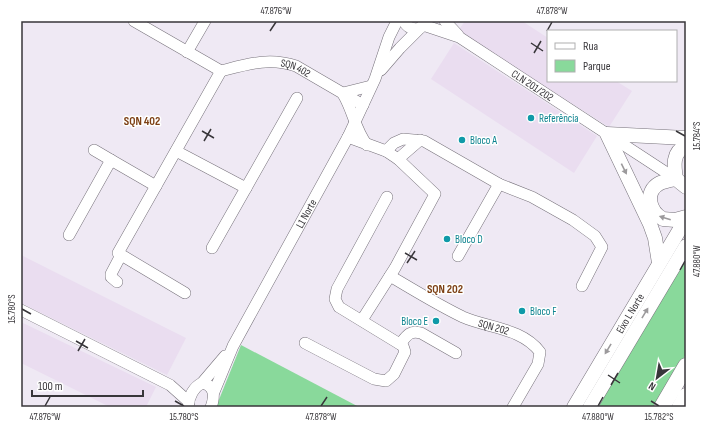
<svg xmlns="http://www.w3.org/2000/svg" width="707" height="428" font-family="'Sofia Sans Condensed',sans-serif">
<rect width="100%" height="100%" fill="#efe9f4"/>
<g fill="#eaddf0">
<path d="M465,21H522L548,38V81H616L632,91L609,127L458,31Z"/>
<path d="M454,43L597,136L574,173L431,79Z"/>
<path d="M21,255L186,338L167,375L21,303Z"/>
<path d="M21,322L156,387L146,407H110L21,363Z"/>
</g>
<g fill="#89d99b">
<path d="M686,259V354L656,407H595Z"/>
<path d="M241,345L359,407H216Z"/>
</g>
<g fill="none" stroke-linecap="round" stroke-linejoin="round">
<g stroke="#77727b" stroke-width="12">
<g id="minor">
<path id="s1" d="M134,21L221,71C248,64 269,57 296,66L363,105"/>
<path d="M404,21C407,28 413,30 420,28"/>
<path d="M445,21L458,35"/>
<path id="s2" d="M423,25L459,37L676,179"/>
<path d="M187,52L205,21"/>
<path d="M381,70L400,48L427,21"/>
<path d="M343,93L371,86"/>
<path d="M343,94C353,110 355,130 367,145"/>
<path d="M348,137L386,151L398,159L435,194L395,268L362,320"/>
<path d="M94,150L111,160"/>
<path d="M176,151L246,188L212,248"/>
<path d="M386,151L394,143L403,139L424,141L499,184L532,197L573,220L595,236L602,247L582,286"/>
<path d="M398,159L420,140"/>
<path d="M246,188L297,98"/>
<path d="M69,235L111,160L156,186"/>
<path d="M458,256L499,184"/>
<path id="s3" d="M390,276C414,290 438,305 463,317C488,328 522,328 540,352L538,364L513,407"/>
<path d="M117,282L111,277V274L121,255"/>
<path d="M185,293L118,253L221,71"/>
<path d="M21,310L170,385L189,402"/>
<path d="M305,343L374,379L386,381L394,374L405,352L403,346L339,307L335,299L337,289L387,197"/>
<path d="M400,344C407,335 410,330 421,333L456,353"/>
<path d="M202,383L225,356"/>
<path id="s4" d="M214,392L233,346L348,137L375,79L389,37L397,21"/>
<path d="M188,407C189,397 192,388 202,383C215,385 215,397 211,407"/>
</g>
</g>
<g stroke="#77727b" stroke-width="15">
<g id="major">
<path d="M676,179C674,166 672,152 686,146"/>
<path d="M686,187L676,179C671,180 665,181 660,183C643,192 650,212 663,219L675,220L686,217"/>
<path d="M659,263L655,238L650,224L607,134L686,138"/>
<path id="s5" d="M574,407L686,219"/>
<path d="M590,407L686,246"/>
</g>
</g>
<g stroke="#77727b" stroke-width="17">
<g id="highway">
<path d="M662,407L686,366"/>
<path d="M680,407L686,396"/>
</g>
</g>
<use href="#minor" stroke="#fff" stroke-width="11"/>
<use href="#major" stroke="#fff" stroke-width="14"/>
<use href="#highway" stroke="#fff" stroke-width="16"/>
</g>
<defs><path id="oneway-solid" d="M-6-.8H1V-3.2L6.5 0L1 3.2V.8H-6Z"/></defs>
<g fill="#9c9a9c">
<use href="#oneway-solid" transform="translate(624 169) rotate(64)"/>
<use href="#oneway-solid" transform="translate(665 218) rotate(-163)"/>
<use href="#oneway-solid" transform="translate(645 313) rotate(-59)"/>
<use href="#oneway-solid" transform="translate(608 349) rotate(121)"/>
</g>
<path fill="none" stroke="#38363a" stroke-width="1.5" d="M270,31L276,22M547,31L552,22M531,43L543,51M534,53L541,41M202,131L214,138M676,131L685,136M204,141L211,129M405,253L417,260M407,263L415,251M680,270L685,261M22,309L31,314M76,341L88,348M78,351L85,339M608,375L620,383M611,385L618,373M175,401L184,406M651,401L659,406M45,406L50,397M321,406L327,397M598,406L603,397"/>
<g fill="#0f9aa8" stroke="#fff" stroke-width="1.5">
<circle cx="531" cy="118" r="4"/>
<circle cx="462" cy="140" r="4"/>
<circle cx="447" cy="239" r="4"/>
<circle cx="522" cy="311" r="4"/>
<circle cx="436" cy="321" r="4"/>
</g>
<g text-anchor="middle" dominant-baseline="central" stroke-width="3" stroke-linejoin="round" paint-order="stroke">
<g font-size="11" fill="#38363a" stroke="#fff">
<text stroke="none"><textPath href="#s1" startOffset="177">SQN 402</textPath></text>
<text stroke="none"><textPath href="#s2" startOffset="126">CLN 201/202</textPath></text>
<text stroke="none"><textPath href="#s4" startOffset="201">L1 Norte</textPath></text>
<text stroke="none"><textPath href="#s5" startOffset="109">Eixo L Norte</textPath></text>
<text stroke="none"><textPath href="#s3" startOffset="116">SQN 202</textPath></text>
</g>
<g font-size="11" fill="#0d838f" stroke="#fff" text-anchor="start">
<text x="539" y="118">Referência</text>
<text x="470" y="140">Bloco A</text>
<text x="455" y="239">Bloco D</text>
<text x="530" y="311">Bloco F</text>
<text x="428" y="321" text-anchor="end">Bloco E</text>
</g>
<g font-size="12" font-weight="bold" fill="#7d4015" stroke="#fff">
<text x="142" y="121">SQN 402</text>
<text x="445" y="289">SQN 202</text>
</g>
</g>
<rect width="707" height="428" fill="none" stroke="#ffffff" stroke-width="44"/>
<rect x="547" y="30" width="130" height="52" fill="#ffffff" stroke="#afafb0"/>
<rect x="555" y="43" width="20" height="6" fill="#ffffff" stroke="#afafb0"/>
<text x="583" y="50" font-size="12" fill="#38363a">Rua</text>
<rect x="555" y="60" width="20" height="12" fill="#89d99b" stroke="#afafb0"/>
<text x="583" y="70" font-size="12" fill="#38363a">Parque</text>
<g transform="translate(657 378) rotate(211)" stroke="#ffffff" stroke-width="3" paint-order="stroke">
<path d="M0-3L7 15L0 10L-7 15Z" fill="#38363a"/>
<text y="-6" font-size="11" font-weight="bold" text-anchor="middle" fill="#38363a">N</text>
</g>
<path d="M32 390v6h111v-6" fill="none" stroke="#38363a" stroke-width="2"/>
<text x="38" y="390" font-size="12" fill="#38363a" stroke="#ffffff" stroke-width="3" paint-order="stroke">100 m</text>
<rect x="22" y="22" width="663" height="384" fill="none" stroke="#38363a" stroke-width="1.5"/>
<g font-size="10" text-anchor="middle" fill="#38363a">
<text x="276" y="14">47.876°W</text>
<text x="552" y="14">47.878°W</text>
<text transform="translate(696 136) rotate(-90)" y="4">15.784°S</text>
<text transform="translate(696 261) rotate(-90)" y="4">47.880°W</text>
<text transform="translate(11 309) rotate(-90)" y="4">15.780°S</text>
<text x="45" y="420">47.876°W</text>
<text x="184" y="420">15.780°S</text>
<text x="321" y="420">47.878°W</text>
<text x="598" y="420">47.880°W</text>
<text x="659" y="420">15.782°S</text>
</g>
</svg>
